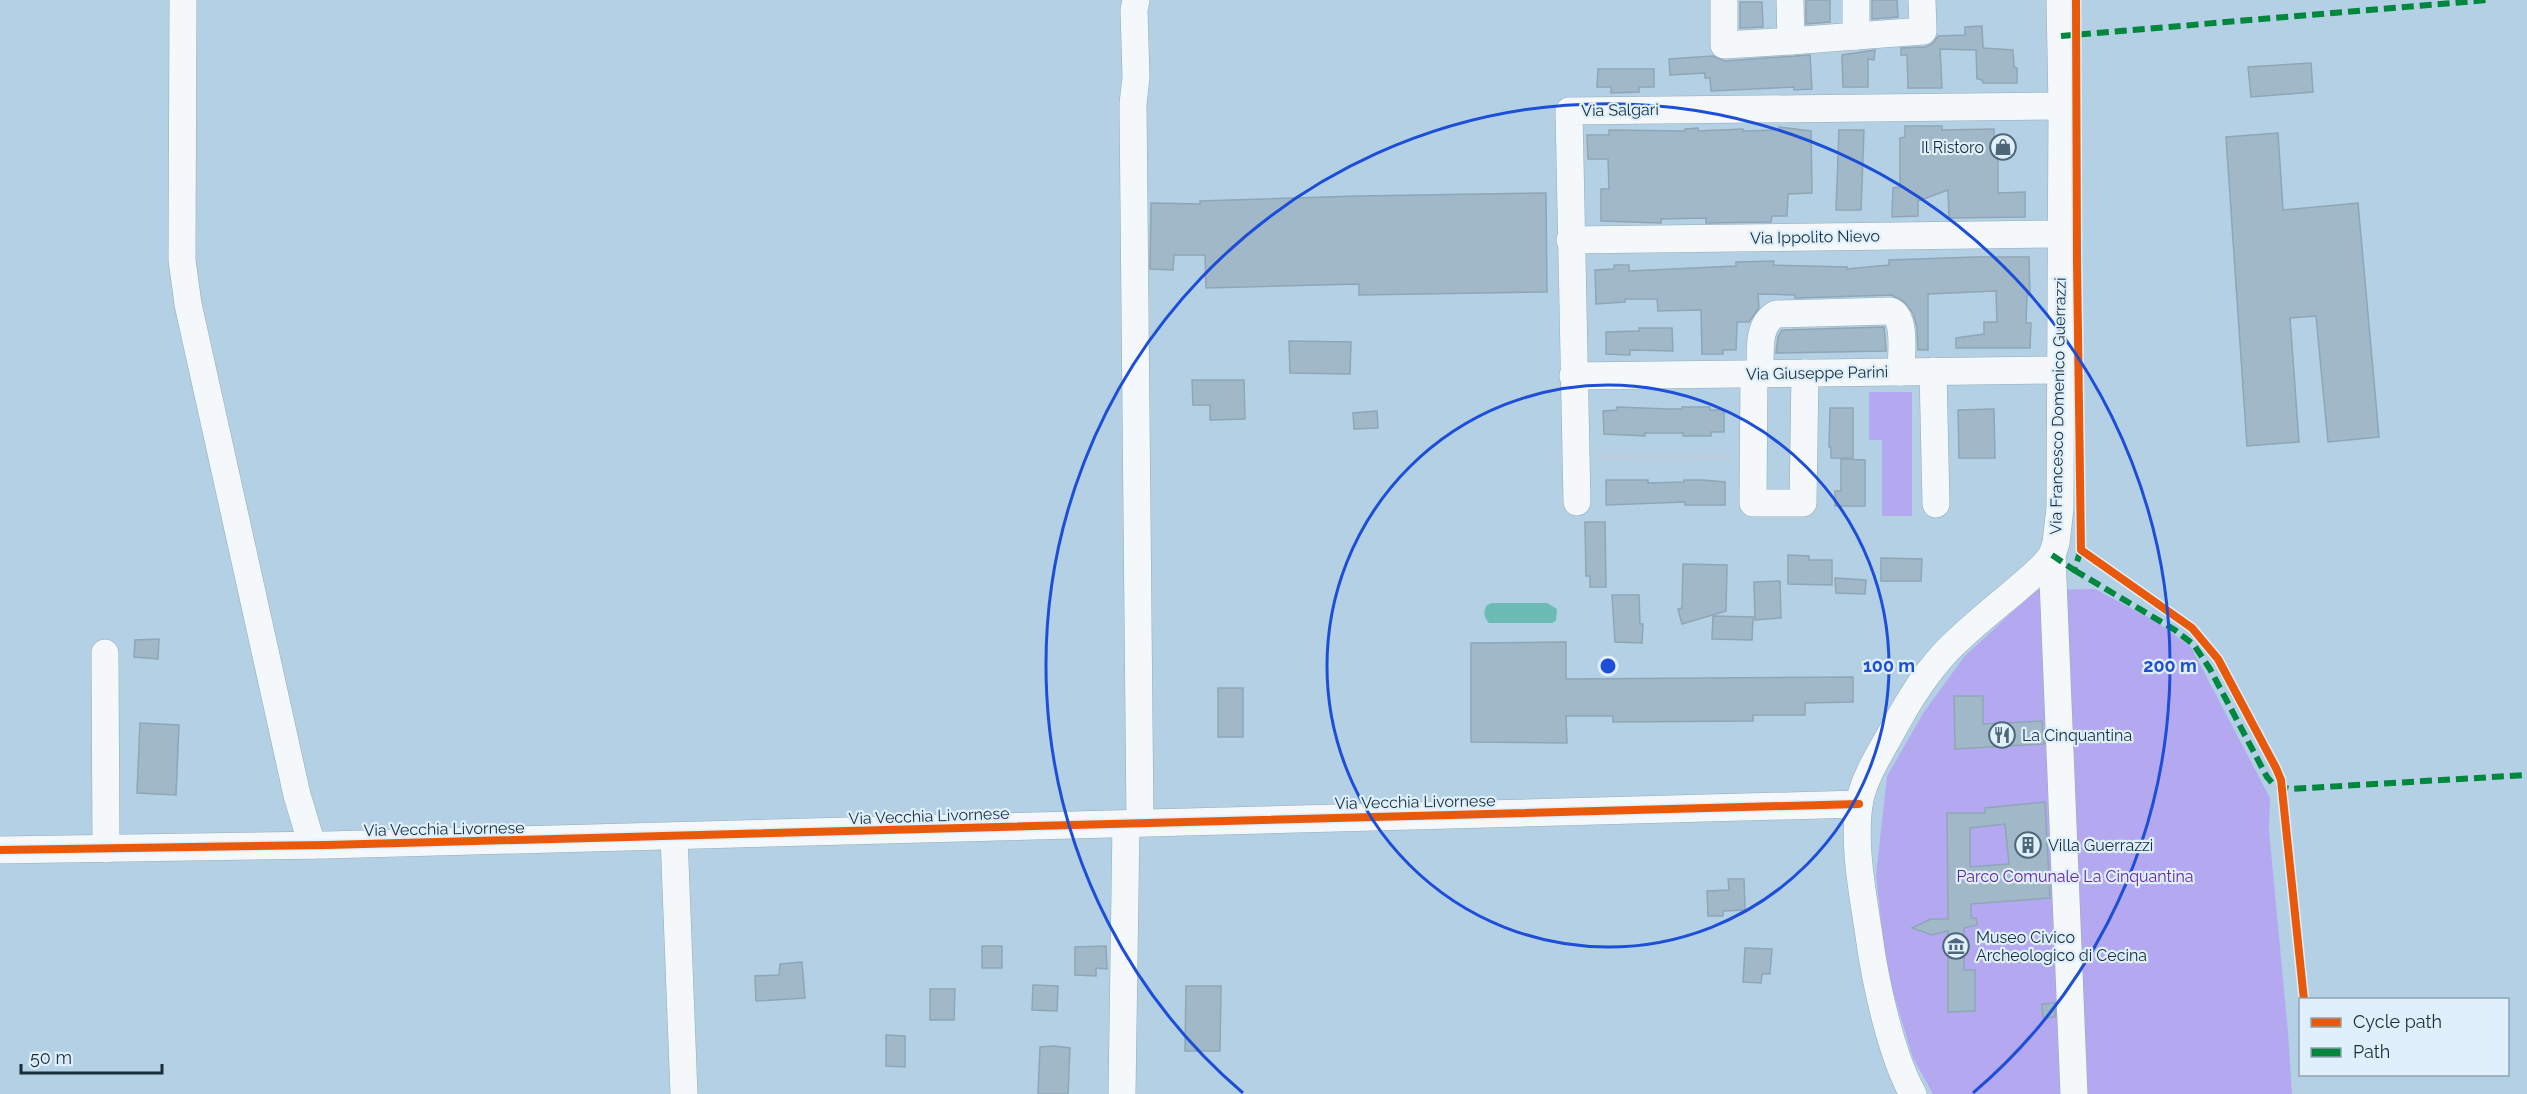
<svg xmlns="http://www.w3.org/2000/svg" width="2527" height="1094" font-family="Raleway,sans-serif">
<rect width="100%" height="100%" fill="#b3d0e5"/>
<g fill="#b4a9f1">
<path d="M1869,392H1912V516H1882V440H1869Z"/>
<path d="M2095,589L2155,621L2191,647L2270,798L2269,830L2288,1032L2292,1094H1933L1913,1058L1886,968L1876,875L1887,776L1924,712L1964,657L2036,590Z"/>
</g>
<path fill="#6cbcb5" d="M1491,603H1547L1557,609L1556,621L1552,623H1489C1483,617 1484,613 1486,606Z"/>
<g fill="#a1b8c9" stroke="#8ea6b6" stroke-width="1.5" fill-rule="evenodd">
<path d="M1806,0H1830V22L1806,24Z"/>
<path d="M1872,0H1897L1898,17L1872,19Z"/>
<path d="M1740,2H1762L1763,27L1740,28Z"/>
<path d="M1982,26L1983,48L2013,50L2014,67L2017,68V83H1983L1982,80L1977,79L1976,50L1940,49L1942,88H1908L1907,55H1901V48L1925,47L1932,44L1938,36L1965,35V27Z"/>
<path d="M1875,50L1874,60L1868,59V87H1843L1842,55Z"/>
<path d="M1810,55L1812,89L1794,90V87L1711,91L1710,78H1705V73L1670,75L1669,59L1713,56L1725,61Z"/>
<path d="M2311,63L2313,92L2251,97L2248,67Z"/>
<path d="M1598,69H1654V87H1639V92L1611,93V87H1597Z"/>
<path d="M1905,126H1942V130L1994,129V150H1998V193L2025,192V217L1949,218L1948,190L1918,201V216L1892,217L1893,188L1900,187V138L1905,137Z"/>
<path d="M1779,127L1811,131L1812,193L1788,194L1787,216H1772L1771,222L1706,223V218L1661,219V223L1601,221V189H1609L1608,159H1588L1587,135H1609V130L1685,131V129L1698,128V131L1743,129V131L1779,130Z"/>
<path d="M1839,130H1864L1861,210H1836Z"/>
<path d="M2278,133L2283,210L2358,203L2379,437L2328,442L2316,316L2290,318L2299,442L2247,446L2226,137Z"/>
<path d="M1546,193L1547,292L1359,295V284L1206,288L1205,255H1174L1173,270L1150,269L1151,203L1200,204V201L1358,196Z"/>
<path d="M1976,257H2029L2030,295H2027L2026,323H2031L2030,348H1956V338L1984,334V322H1997L1996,291L1928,294V350H1918L1917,327L1913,313L1904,302L1892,295L1795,298V295L1758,294L1759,308L1749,322H1737L1736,350H1723V354H1702L1701,310L1658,311L1657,299H1625V302L1596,304L1595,270L1614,269V265H1629V271L1736,266V262L1774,261L1773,265L1847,267V269L1889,265V260Z"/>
<path d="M1884,327L1886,351L1776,353L1778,337L1782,330Z"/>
<path d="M1639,328H1672L1673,351L1630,350V355L1606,354V332L1639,331Z"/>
<path d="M1289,341L1351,342L1350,374L1290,373Z"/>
<path d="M1192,380H1244L1245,419L1210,420V405H1193Z"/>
<path d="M1617,407L1669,409H1682V407H1710V410H1724V432H1711V436H1683V433H1645V436L1604,434L1603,411L1617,410Z"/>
<path d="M1830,408H1853V458H1831V447H1829Z"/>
<path d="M1994,409L1995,458H1959L1958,410Z"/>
<path d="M1377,411L1378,428L1354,429L1353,413Z"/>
<path d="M1841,459L1865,460V506H1835V491H1841Z"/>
<path d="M1606,480H1648V483L1684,482V480H1703L1725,482V505H1685V502L1606,505Z"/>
<path d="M1585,522H1605L1606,587H1590V576H1586Z"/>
<path d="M1788,555L1809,556V560H1832V585L1788,584Z"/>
<path d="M1881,558L1922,559L1921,581H1881Z"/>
<path d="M1683,564L1727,565L1726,611L1682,624L1678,609L1682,608Z"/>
<path d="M1835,578L1866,580L1865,594L1836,593Z"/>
<path d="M1780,581L1781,618L1755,620L1754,582Z"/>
<path d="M1612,595H1639L1640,624H1643L1642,643L1615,642Z"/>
<path d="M1713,616L1753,617L1752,640L1712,639Z"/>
<path d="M159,639L158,659L134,657L135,640Z"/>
<path d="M1566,642V679L1853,677V702L1805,703V715H1753V721L1613,722V716H1566L1567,743L1471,742V643Z"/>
<rect x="1218" y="688" width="25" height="49"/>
<path d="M1954,696H1983V724L2042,721L2044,744L1955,749Z"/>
<path d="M140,723L179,725L176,795L137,793Z"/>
<path d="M2045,802L2050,898L1971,904V918H1976L1977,925L1964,928V970H1975V1011L1948,1012V931L1932,935L1912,928L1931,919H1948L1947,813H1985V808ZM2005,824L2009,864L1970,867V828Z"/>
<path d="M1728,879H1744L1745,910L1723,911V916H1708L1707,891L1729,890Z"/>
<rect x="982" y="946" width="20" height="22"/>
<path d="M1106,946L1107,969L1096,968V976L1075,975V947Z"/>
<path d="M1745,948L1772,949L1770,974H1762L1761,983L1743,982Z"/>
<path d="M802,962L805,998L756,1001L755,976L779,975L780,964Z"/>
<path d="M1033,985L1058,986L1057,1011L1032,1010Z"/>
<path d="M1186,986H1221L1220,1051H1185Z"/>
<path d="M930,989H955L954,1020H930Z"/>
<path d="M2055,1003V1017L2043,1018L2042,1004Z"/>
<path d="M886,1035L905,1036V1067L886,1066Z"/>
<path d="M1054,1046L1070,1048L1068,1094H1038L1040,1047Z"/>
</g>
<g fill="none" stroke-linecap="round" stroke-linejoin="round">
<g stroke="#93abbb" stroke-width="28">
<g id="minor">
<path d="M183,0L182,260L188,304L297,795L312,845"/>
<path d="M1136,0L1134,10L1136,77L1133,104L1140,823"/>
<path d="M1724,0V45L1791,41L1790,0"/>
<path d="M1856,36L1923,31L1922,0"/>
<path d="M1791,41L1856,36V0"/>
<path d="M1570,240L2061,234"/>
<path d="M1933,371L1936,504"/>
<path d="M1760,373C1761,354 1756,325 1776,314L1890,311C1907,316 1901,357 1901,372"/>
<path d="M1754,374L1753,503H1803L1805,373"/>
<path d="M1573,376L2061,370"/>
<path d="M1577,502L1569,111L2062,106"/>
<path d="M2052,555L2074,1094"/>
<path d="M105,653L106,849"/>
<path d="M674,836L684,1094"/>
<path d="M0,850L327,845L1859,804"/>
<path d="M1122,1094L1126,824"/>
<path d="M1913,1094C1891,1056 1875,980 1869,936C1863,894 1853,847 1859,804C1863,782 1875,761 1886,742C1903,711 1920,680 1944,654C1974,622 2011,597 2043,566L2052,555L2056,543L2060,508L2062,106L2060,0"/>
</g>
</g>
<path stroke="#c4cdd4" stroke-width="3" stroke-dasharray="4.5 3" stroke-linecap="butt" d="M1598,457H1730"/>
<use href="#minor" stroke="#f4f8fb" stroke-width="27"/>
<g stroke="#00873e" stroke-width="6" stroke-dasharray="12 6" stroke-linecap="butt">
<path d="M2061,36L2487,0"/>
<path d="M2052,555L2074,570L2081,550"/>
<path d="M2074,570L2175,630L2194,645L2210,669L2267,777L2274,785L2290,789L2527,775"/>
</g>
<g stroke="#dfeffb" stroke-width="11">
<g id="cycleway">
<path d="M2076,0L2077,261L2081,550L2192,628L2218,659L2276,768L2281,780L2304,1000"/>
<path d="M0,850L327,845L1859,804"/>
</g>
</g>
<use href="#cycleway" stroke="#e8590c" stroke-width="8"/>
</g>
<g fill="none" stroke="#1d4ed8" stroke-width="3">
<circle cx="1608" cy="666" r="281"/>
<path d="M1243 1093A562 562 0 1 1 1973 1093"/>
</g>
<defs>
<g id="shop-ring" transform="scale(1.35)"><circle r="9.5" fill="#dfeffb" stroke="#4e6778" stroke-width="1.5"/><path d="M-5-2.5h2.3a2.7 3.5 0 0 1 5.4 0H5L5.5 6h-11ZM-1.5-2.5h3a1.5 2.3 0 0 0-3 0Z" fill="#4e6778"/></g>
<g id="restaurant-ring" transform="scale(1.35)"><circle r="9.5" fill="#dfeffb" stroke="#4e6778" stroke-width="1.5"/><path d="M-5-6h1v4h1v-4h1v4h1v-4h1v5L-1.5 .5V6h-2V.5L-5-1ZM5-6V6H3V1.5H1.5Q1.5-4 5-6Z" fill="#4e6778"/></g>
<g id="building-ring" transform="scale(1.35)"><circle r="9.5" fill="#dfeffb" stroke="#4e6778" stroke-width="1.5"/><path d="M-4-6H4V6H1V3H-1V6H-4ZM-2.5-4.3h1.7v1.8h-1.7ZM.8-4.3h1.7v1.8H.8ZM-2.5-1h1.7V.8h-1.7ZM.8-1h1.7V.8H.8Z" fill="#4e6778"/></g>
<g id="museum-ring" transform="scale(1.35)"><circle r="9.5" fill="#dfeffb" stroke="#4e6778" stroke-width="1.5"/><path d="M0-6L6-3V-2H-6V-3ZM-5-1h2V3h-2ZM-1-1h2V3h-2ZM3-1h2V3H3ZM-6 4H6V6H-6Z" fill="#4e6778"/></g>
</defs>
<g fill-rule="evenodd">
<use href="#shop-ring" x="2003" y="147"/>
<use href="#restaurant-ring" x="2002" y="735"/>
<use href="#building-ring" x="2028" y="845"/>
<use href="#museum-ring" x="1956" y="946"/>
</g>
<g text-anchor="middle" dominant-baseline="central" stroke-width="4.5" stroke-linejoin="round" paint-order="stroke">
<g font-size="16" fill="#182e3d" stroke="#dfeffb">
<text transform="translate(1620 110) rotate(-1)">Via Salgari</text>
<text transform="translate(1815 237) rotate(-1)">Via Ippolito Nievo</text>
<text transform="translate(1817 373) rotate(-1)">Via Giuseppe Parini</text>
<text transform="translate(2058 406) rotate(-89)">Via Francesco Domenico Guerrazzi</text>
<text transform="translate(1415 802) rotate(-1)">Via Vecchia Livornese</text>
<text transform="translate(929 816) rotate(-2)">Via Vecchia Livornese</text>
<text transform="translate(444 829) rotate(-1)">Via Vecchia Livornese</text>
</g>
<g font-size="16" fill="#182e3d" stroke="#dfeffb" text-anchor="start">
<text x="1984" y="147" text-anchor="end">Il Ristoro</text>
<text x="2022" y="735">La Cinquantina</text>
<text x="2048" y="845">Villa Guerrazzi</text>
<text x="1976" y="937">Museo Civico<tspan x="1976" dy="18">Archeologico di Cecina</tspan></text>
</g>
<g font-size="16" fill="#6424a9" stroke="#dfeffb">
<text x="2075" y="876">Parco Comunale La Cinquantina</text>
</g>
</g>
<circle cx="1608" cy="666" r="9" fill="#1d4ed8" stroke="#dfeffb" stroke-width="3"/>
<g font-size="18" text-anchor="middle" font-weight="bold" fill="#1d4ed8" stroke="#dfeffb" stroke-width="4.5" stroke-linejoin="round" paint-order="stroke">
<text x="1889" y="672">100 m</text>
<text x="2170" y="672">200 m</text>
</g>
<rect x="2299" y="998" width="210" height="78" fill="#dfeffb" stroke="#8fa2af" stroke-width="1.5"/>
<rect x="2311" y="1018" width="30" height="9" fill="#e8590c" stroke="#8fa2af" stroke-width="1.5"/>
<text x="2353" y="1028" font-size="18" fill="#182e3d">Cycle path</text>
<rect x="2311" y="1048" width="30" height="9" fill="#00873e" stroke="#8fa2af" stroke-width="1.5"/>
<text x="2353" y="1058" font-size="18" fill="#182e3d">Path</text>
<path d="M21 1064v9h141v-9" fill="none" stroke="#182e3d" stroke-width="3"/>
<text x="30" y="1064" font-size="18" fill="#182e3d" stroke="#dfeffb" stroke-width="4.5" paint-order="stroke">50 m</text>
</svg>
